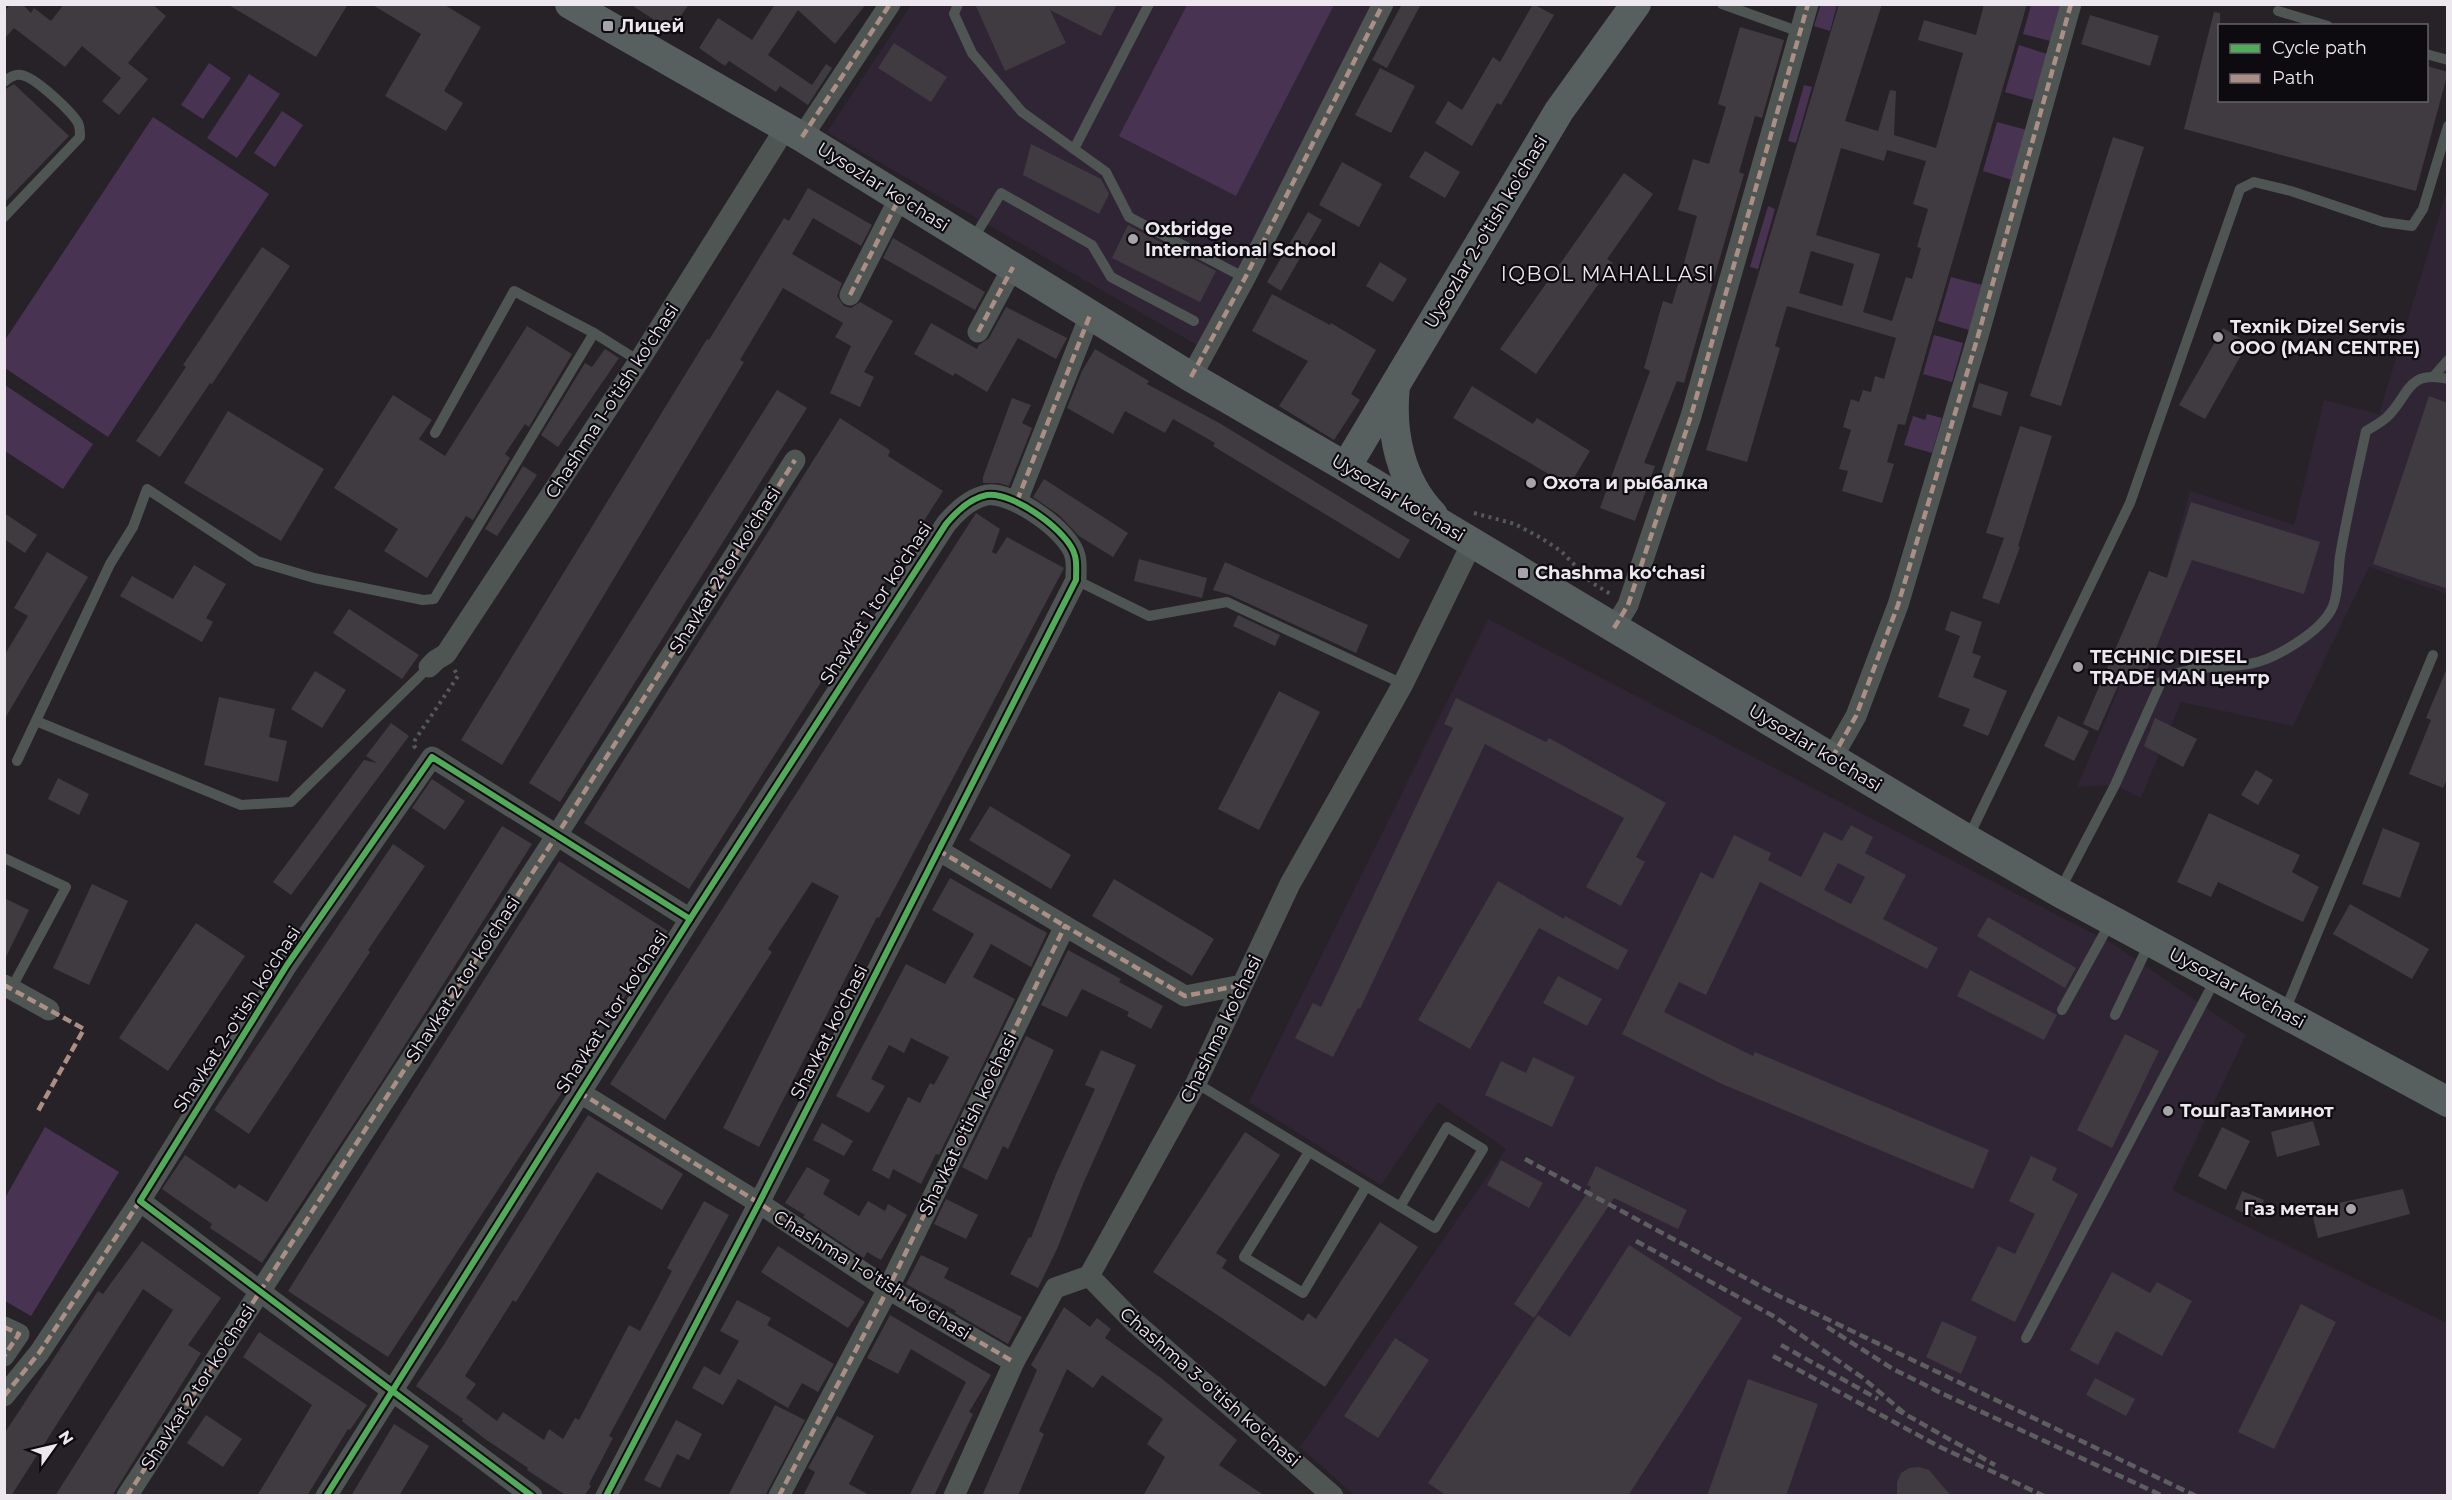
<svg xmlns="http://www.w3.org/2000/svg" width="2452" height="1500" font-family="Montserrat,sans-serif">
<rect width="100%" height="100%" fill="#262228"/>
<g fill="#302534">
<path d="M911,5H1379L1197,345L827,132Z"/>
<path d="M2447,190V594L2369,567L2293,726L2181,702L2141,798L2115,785L2077,787L2168,572L2190,491L2294,525L2324,400L2379,414Z"/>
<path d="M1488,619L2115,945L2246,1035L2172,1190L2447,1323V1495H1354L1300,1447L1506,1149L1438,1102L1381,1185L1249,1102Z"/>
</g>
<g fill="#493352">
<path d="M1821,4L1837,5L1830,31L1814,26Z"/>
<path d="M1187,5H1334L1236,196L1119,136Z"/>
<path d="M2031,5H2060L2050,41L2023,34Z"/>
<path d="M2019,45L2047,54L2033,100L2005,92Z"/>
<path d="M209,63L231,78L203,119L181,105Z"/>
<path d="M249,74L280,94L237,158L207,138Z"/>
<path d="M1804,85L1812,87L1796,143L1788,141Z"/>
<path d="M282,111L303,125L275,167L254,153Z"/>
<path d="M153,117L269,194L108,437L5,368V340Z"/>
<path d="M1997,122L2027,130L2012,180L1983,171Z"/>
<path d="M1768,206L1775,209L1758,269L1750,267Z"/>
<path d="M1951,277L1982,285L1969,330L1938,321Z"/>
<path d="M1934,335L1963,343L1952,382L1923,374Z"/>
<path d="M5,385L93,444L63,489L5,451Z"/>
<path d="M1927,414L1942,418L1932,453L1904,445L1913,416L1925,420Z"/>
<path d="M45,1127L119,1172L31,1316L5,1301V1198Z"/>
</g>
<g fill="#3f3b41" fill-rule="evenodd">
<path d="M11,4H22L31,13L34,8L51,21L64,4H152L166,16L128,63L148,79L119,115L102,101L121,78L82,46L65,67L14,28L4,39V11Z"/>
<path d="M227,4H348L316,57Z"/>
<path d="M371,4H443L481,27L444,91L463,103L446,131L385,96L421,34Z"/>
<path d="M630,4H689L671,31Z"/>
<path d="M775,4H866L835,44L798,10L768,55L812,85L826,64L832,68L808,105L780,86L776,92L729,61L725,66L699,48L718,18L752,40Z"/>
<path d="M975,4H1117L1101,36L1050,10L1066,43L1005,71Z"/>
<path d="M1402,4H1421L1387,68L1372,60Z"/>
<path d="M1533,4L1554,15L1501,105L1497,103L1472,146L1435,123L1448,101L1462,110L1493,57L1500,62Z"/>
<path d="M1839,4H1882L1845,121L1878,131L1890,90L1896,91L1894,135L1936,148L1963,53L1918,40L1924,20L1976,35L1984,4H2027L1905,425L1898,424L1893,442L1887,462L1894,464L1882,503L1842,491L1848,471L1839,469L1851,430L1843,427L1851,399L1859,402L1863,390L1871,392L1875,376L1884,379L1896,338L1787,306L1775,346L1780,348L1747,462L1706,450ZM1841,148L1884,161L1887,150L1926,161L1913,204L1928,209L1917,247L1921,248L1912,279L1906,277L1892,321L1863,312L1880,254L1816,235ZM1811,251L1854,264L1842,306L1799,293Z"/>
<path d="M2214,12L2220,13V100H2427V66L2448,72L2416,191L2184,129Z"/>
<path d="M2090,15L2159,36L2150,66L2081,44Z"/>
<path d="M1740,27L1784,40L1762,118L1755,116L1739,172L1744,174L1684,383L1677,381L1644,463L1655,466L1635,521L1600,508L1650,371L1644,368L1663,301L1672,304L1679,281L1697,216L1678,210L1693,159L1709,164L1726,107L1718,104Z"/>
<path d="M894,43L947,77L931,102L878,68Z"/>
<path d="M1380,68L1415,86L1391,133L1355,115Z"/>
<path d="M14,84L69,136L4,203V90Z"/>
<path d="M2113,137L2144,147L2061,406L2030,396Z"/>
<path d="M1031,144L1101,179L1109,194L1099,214L1023,175Z"/>
<path d="M1425,151L1460,172L1445,198L1409,177Z"/>
<path d="M1342,162L1382,184L1359,227L1319,205Z"/>
<path d="M1624,173L1653,194L1607,259L1613,263L1536,374L1500,349Z"/>
<path d="M808,188L872,225L861,246L813,218L792,254L842,283L837,296L844,306L851,308L860,302L893,321L864,372L874,377L860,407L830,393L851,346L835,337L843,323L783,288L740,360L744,362L502,765L461,740L707,339L709,340L784,218L789,221Z"/>
<path d="M1308,212L1322,220L1281,291L1267,282Z"/>
<path d="M1128,225L1216,271L1200,302L1112,258Z"/>
<path d="M893,238L985,292L975,310L883,258Z"/>
<path d="M262,247L290,266L212,384L210,383L160,457L136,441L186,367L183,365Z"/>
<path d="M1380,262L1407,279L1393,302L1366,286Z"/>
<path d="M1272,294L1330,325L1331,323L1376,350L1351,394L1360,400L1334,440L1279,406L1308,361L1252,331Z"/>
<path d="M1006,307L1067,338L1056,359L1018,338L987,392L955,373L953,376L914,354L931,323L977,349L979,345L989,338Z"/>
<path d="M527,326L572,354L529,427L525,424L505,454L510,458L473,520L466,516L427,578L384,551L398,529L334,488L393,395L432,420L419,439L445,456Z"/>
<path d="M2223,328L2248,343L2205,419L2179,405Z"/>
<path d="M605,349L619,358L558,447L541,435L585,363L592,367Z"/>
<path d="M1095,349L1149,381L1147,384L1221,424L1410,540L1399,559L1213,446L1215,443L1173,419L1165,433L1125,411L1113,434L1067,408L1082,371Z"/>
<path d="M1979,383L2008,392L2001,416L1972,407Z"/>
<path d="M1472,386L1533,424L1537,418L1590,451L1569,486L1453,418Z"/>
<path d="M777,390L807,408L560,802L529,783Z"/>
<path d="M2429,396L2448,403V589L2373,564Z"/>
<path d="M1012,398L1031,405L1022,423L1032,428L1009,486L998,483H983V477Z"/>
<path d="M228,411L324,469L281,541L184,483Z"/>
<path d="M840,418L888,449L890,451L888,456L943,491L689,889L584,823Z"/>
<path d="M2020,426L2052,436L2018,546L2020,547L1999,604L1982,598L2004,538L1986,533Z"/>
<path d="M523,466L537,475L497,536L485,529Z"/>
<path d="M1044,479L1128,533L1113,557L1079,536L1059,515L1033,497Z"/>
<path d="M2191,502L2320,542L2304,594L2192,560L2140,687L2121,679L2098,731L2083,724L2149,571L2167,578Z"/>
<path d="M4,513L37,535L25,553L4,539Z"/>
<path d="M976,513L1000,529L992,552L996,554L1007,537L1064,568L1063,570L879,918L877,917L759,1147L723,1128L839,896L812,882L768,949L772,952L665,1120L610,1084Z"/>
<path d="M47,552L88,577L4,720V656L28,616L14,608Z"/>
<path d="M1139,559L1207,578L1202,598L1134,581Z"/>
<path d="M1225,562L1368,625L1356,653L1230,595L1213,590Z"/>
<path d="M194,565L226,584L206,618L213,622L202,642L120,596L132,576L173,599Z"/>
<path d="M349,609L419,655L402,679L333,633Z"/>
<path d="M1951,611L1982,622L1972,653L1981,656L1973,677L2007,691L1988,736L1963,726L1970,709L1938,697L1960,636L1945,630Z"/>
<path d="M1238,615L1280,635L1275,646L1233,626Z"/>
<path d="M2447,668L2448,777L2443,788L2409,774L2431,720L2426,718Z"/>
<path d="M315,671L346,690L322,728L291,709Z"/>
<path d="M1279,691L1320,712L1259,830L1218,809Z"/>
<path d="M219,697L275,709L269,737L287,741L278,782L204,765Z"/>
<path d="M1456,698L1546,742L1549,738L1666,803L1636,857L1645,862L1621,906L1586,887L1624,818L1485,744L1360,1009L1358,1008L1333,1057L1295,1038L1313,1003L1321,1007L1453,728L1444,724Z"/>
<path d="M2058,716L2089,731L2074,761L2044,746Z"/>
<path d="M2155,718L2197,739L2183,767L2144,746Z"/>
<path d="M391,723L409,736L291,895L273,882L364,760L377,763L366,756Z"/>
<path d="M2256,770L2273,780L2258,805L2241,795Z"/>
<path d="M58,778L89,794L79,815L48,799Z"/>
<path d="M432,779L465,801L445,830L412,808Z"/>
<path d="M990,806L1071,855L1051,889L969,840Z"/>
<path d="M2209,813L2300,855L2292,872L2319,887L2303,922L2218,882L2211,897L2177,882Z"/>
<path d="M1851,825L1873,837L1865,853L1906,875L1883,919L1938,948L1927,969L1760,882L1706,995L1679,982L1664,1012L1753,1056L1755,1052L1989,1150L1973,1189L1722,1084L1622,1034L1701,872L1713,879L1734,835L1771,853L1768,860L1801,877L1824,832L1842,841ZM1838,863L1865,877L1851,904L1824,890Z"/>
<path d="M502,826L532,844L382,1081L262,1263L210,1228L212,1224L162,1189L185,1155L235,1189L239,1184L267,1202Z"/>
<path d="M2383,828L2420,843L2400,898L2362,884Z"/>
<path d="M393,844L425,866L368,950L370,952L249,1134L214,1110Z"/>
<path d="M559,861L668,931L388,1357L288,1291Z"/>
<path d="M950,878L1047,933L1031,967L991,944L973,977L1015,999L939,1155L936,1154L921,1184L893,1169L889,1179L872,1170L908,1097L920,1103L930,1083L934,1085L949,1057L911,1038L904,1053L889,1045L871,1079L885,1086L869,1113L836,1096L906,964L945,984L974,934L932,910Z"/>
<path d="M1114,879L1214,939L1192,976L1092,916Z"/>
<path d="M1498,881L1564,919L1565,916L1628,950L1618,970L1539,928L1470,1049L1418,1020Z"/>
<path d="M92,884L128,901L89,985L53,968Z"/>
<path d="M4,898L29,910L4,961Z"/>
<path d="M2350,904L2429,949L2412,979L2333,934Z"/>
<path d="M1988,917L2076,968L2065,988L1977,936Z"/>
<path d="M196,923L245,956L168,1071L119,1038Z"/>
<path d="M1068,950L1121,979L1119,982L1163,1006L1151,1029L1127,1016L1129,1012L1082,989L1067,1017L1041,1005Z"/>
<path d="M1970,970L2057,1015L2044,1040L1957,996Z"/>
<path d="M1558,976L1602,999L1587,1026L1543,1003Z"/>
<path d="M2125,1034L2159,1051L2112,1148L2077,1130Z"/>
<path d="M1026,1036L1054,1050L1008,1149L1003,1146L987,1180L962,1167Z"/>
<path d="M1101,1050L1136,1065L1083,1184L1057,1249L1038,1288L1010,1274L1029,1237L1031,1238L1056,1174L1095,1089L1085,1085Z"/>
<path d="M1533,1057L1575,1077L1552,1127L1485,1095L1501,1061L1526,1073Z"/>
<path d="M588,1115L683,1174L662,1210L597,1172L516,1302L513,1300L465,1376L476,1384L466,1398L497,1421L503,1412L544,1440L549,1429L563,1439L575,1418L579,1420L629,1325L640,1331L672,1271L667,1268L704,1201L729,1215L609,1436L613,1438L589,1484L591,1486L584,1496H567L527,1470L528,1468L485,1439L462,1421L463,1419L416,1386L443,1346Z"/>
<path d="M2313,1121L2320,1145L2277,1157L2271,1132Z"/>
<path d="M822,1123L853,1141L844,1156L813,1140Z"/>
<path d="M2222,1127L2250,1141L2226,1190L2198,1176Z"/>
<path d="M1245,1132L1280,1155L1216,1253L1227,1260L1222,1268L1303,1321L1308,1313L1316,1319L1380,1222L1418,1247L1325,1387L1153,1272Z"/>
<path d="M2031,1156L2057,1168L2052,1180L2078,1194L2015,1322L1971,1300L1998,1246L2015,1254L2035,1214L2009,1201Z"/>
<path d="M1501,1160L1543,1183L1529,1208L1487,1185Z"/>
<path d="M1596,1166L1687,1210L1678,1229L1614,1198L1534,1318L1514,1304L1591,1187L1587,1185Z"/>
<path d="M807,1167L830,1180L823,1194L859,1216L868,1201L885,1211L888,1204L907,1215L881,1260L867,1252L864,1258L803,1217L805,1215L785,1203Z"/>
<path d="M2403,1189L2410,1214L2318,1238L2311,1209Z"/>
<path d="M2242,1191L2264,1200L2256,1218L2235,1209Z"/>
<path d="M946,1199L978,1215L966,1239L934,1224Z"/>
<path d="M142,1241L221,1298L188,1345L201,1353L112,1496H55L173,1310L143,1289L11,1496H4V1434L98,1291L103,1294Z"/>
<path d="M1629,1245L1742,1318L1628,1496H1447L1428,1483L1538,1315L1570,1337Z"/>
<path d="M778,1246L865,1302L848,1328L761,1272Z"/>
<path d="M921,1255L949,1268L944,1278L1022,1317L1008,1344L955,1313L956,1311L906,1284Z"/>
<path d="M2112,1272L2150,1293L2157,1282L2192,1301L2162,1356L2116,1331L2098,1365L2070,1350Z"/>
<path d="M737,1300L771,1318L767,1325L834,1364L818,1392L802,1383L788,1408L738,1379L723,1405L692,1388L704,1366L720,1375L739,1341L720,1331Z"/>
<path d="M2301,1304L2336,1322L2274,1449L2238,1432Z"/>
<path d="M1064,1307L1090,1327L1097,1318L1111,1329L1105,1338L1161,1378L1237,1440L1219,1465L1265,1496H1143L1165,1457L1147,1444L1163,1419L1102,1375L1093,1388L1067,1369L1039,1431L1044,1434L1018,1496H982L1037,1370L1031,1365Z"/>
<path d="M890,1315L991,1375L969,1412L973,1414L934,1496H909L966,1382L911,1349L898,1374L867,1358Z"/>
<path d="M1942,1321L1977,1337L1961,1374L1926,1357Z"/>
<path d="M259,1332L367,1405L350,1430L348,1429L307,1496H257L312,1405L243,1357Z"/>
<path d="M1395,1338L1429,1360L1378,1438L1344,1416Z"/>
<path d="M2095,1378L2135,1399L2126,1416L2086,1395Z"/>
<path d="M1748,1379L1818,1404L1786,1496H1707Z"/>
<path d="M775,1405L805,1420L765,1496H728Z"/>
<path d="M206,1415L242,1439L223,1467L187,1443Z"/>
<path d="M837,1416L874,1436L849,1484L871,1496H803L815,1472L808,1468Z"/>
<path d="M676,1420L702,1434L689,1460L677,1454L660,1488L644,1480Z"/>
<path d="M394,1424L429,1446L399,1496H351Z"/>
<path d="M1919,1467L1929,1470L1951,1496H1897V1482L1901,1473L1909,1468Z"/>
</g>
<g fill="none" stroke-linecap="round" stroke-linejoin="round">
<g stroke="#545858" stroke-width="4" stroke-dasharray="3 4.5" stroke-linecap="butt">
<path d="M1474,513L1515,524L1541,538L1561,551L1591,582L1612,595"/>
<path d="M416,748L414,746L415,740L458,676L454,669"/>
</g>
<g stroke="#4e5553" stroke-width="10">
<path d="M958,4L954,14L972,53L1022,112L1106,172L1129,217L1245,278"/>
<path d="M1722,4L1800,32"/>
<path d="M2278,11L2328,26"/>
<path d="M2426,54L2448,60"/>
<path d="M4,82C8,78 15,74 21,75C34,76 72,112 78,123C80,127 80,133 80,137L4,217"/>
<path d="M1074,149L1149,4"/>
<path d="M972,241L1001,193L1092,245L1111,277L1194,321"/>
<path d="M2434,376L2448,360"/>
<path d="M435,433L514,291L594,333L639,361"/>
<path d="M1076,580L1149,616L1227,602L1403,684"/>
<path d="M36,721L241,805L291,802L429,667"/>
<path d="M17,761L110,564L133,527L147,489L257,561L314,578L423,600L434,599L594,333"/>
<path d="M1969,836L2130,503L2240,189L2254,182L2291,191L2383,222L2412,226L2423,209L2448,126"/>
<path d="M4,858L66,887L11,989"/>
<path d="M2059,892L2115,785L2161,682C2179,665 2224,668 2249,664C2274,660 2323,631 2333,606C2339,591 2338,571 2340,556C2347,514 2357,473 2366,431C2373,427 2380,423 2386,418C2409,398 2405,369 2448,379"/>
<path d="M2062,1010L2110,923"/>
<path d="M2284,1013L2433,655"/>
<path d="M2115,1015L2149,944"/>
<path d="M1196,1083L1435,1228L1483,1149L1447,1127L1400,1207"/>
<path d="M1309,1152L1244,1257L1303,1293L1366,1187"/>
<path d="M2026,1338L2215,980"/>
</g>
<g stroke="#4e5553" stroke-width="21">
<path d="M802,137L890,4"/>
<path d="M850,295L900,197"/>
<path d="M978,332L1013,267"/>
<path d="M1191,377L1245,278L1383,4"/>
<path d="M1017,501L1090,315"/>
<path d="M1614,628L1628,605L1691,416L1808,4"/>
<path d="M429,667L436,660L446,654L639,361L786,127"/>
<path d="M1832,758L1856,716L1898,605L1978,336L2071,4"/>
<path d="M938,850L1065,926"/>
<path d="M4,985L49,1010"/>
<path d="M579,1092L759,1203L888,1289L1014,1362"/>
<path d="M1089,1276L1133,1321L1333,1496"/>
<path d="M4,1327L19,1334L4,1356"/>
<path d="M4,1396L39,1353L140,1201"/>
<path d="M127,1496L557,835L795,460"/>
<path d="M326,1496L690,919L946,524C956,512 970,498 987,495C1012,491 1070,532 1075,556C1077,563 1076,572 1076,580L759,1203L606,1496"/>
<path d="M532,1496L140,1201L287,965L432,757L690,919"/>
<path d="M779,1496L888,1289L1065,926L1185,996L1242,985"/>
<path d="M954,1496L1014,1362L1055,1288L1089,1276L1196,1083L1290,884L1403,684L1472,543"/>
</g>
<g stroke="#57605e" stroke-width="30">
<path d="M570,4L802,137L1191,377L1346,467L1967,839L2059,892L2448,1102"/>
<path d="M1395,386C1390,432 1400,481 1433,515"/>
<path d="M1346,467L1559,111L1636,4"/>
</g>
<g stroke="#5d5e60" stroke-width="4.5" stroke-dasharray="9 4.5" stroke-linecap="butt">
<path d="M1525,1159L1779,1296L2196,1496"/>
<path d="M1636,1241L1775,1317L1863,1378L1904,1413"/>
<path d="M1827,1327L1893,1369L1941,1393L2163,1496"/>
<path d="M1781,1345L1878,1399"/>
<path d="M1773,1356L1938,1446L2044,1496"/>
<path d="M1896,1409L1995,1465"/>
</g>
<g stroke="#ac8f84" stroke-width="4.5" stroke-dasharray="9 4.5" stroke-linecap="butt">
<path d="M802,137L890,4"/>
<path d="M850,295L900,197"/>
<path d="M978,332L1013,267"/>
<path d="M1191,377L1245,278L1383,4"/>
<path d="M1017,501L1090,315"/>
<path d="M1614,628L1628,605L1691,416L1808,4"/>
<path d="M1832,758L1856,716L1898,605L1978,336L2071,4"/>
<path d="M938,850L1065,926"/>
<path d="M4,985L84,1029L38,1111"/>
<path d="M579,1092L759,1203L888,1289L1014,1362"/>
<path d="M4,1327L19,1334L4,1356"/>
<path d="M4,1396L39,1353L140,1201"/>
<path d="M127,1496L557,835L795,460"/>
<path d="M779,1496L888,1289L1065,926L1185,996L1242,985"/>
</g>
<g stroke="#0e0b10" stroke-width="10">
<g id="cycleway">
<path d="M326,1496L690,919L946,524C956,512 970,498 987,495C1012,491 1070,532 1075,556C1077,563 1076,572 1076,580L759,1203L606,1496"/>
<path d="M532,1496L140,1201L287,965L432,757L690,919"/>
</g>
</g>
<use href="#cycleway" stroke="#51ab58" stroke-width="6"/>
</g>
<g fill="#a7a3aa" stroke="#0e0b10" stroke-width="2">
<rect x="602" y="20" width="12" height="12" rx="3"/>
<circle cx="1133" cy="239" r="6"/>
<circle cx="2218" cy="337" r="6"/>
<circle cx="1531" cy="483" r="6"/>
<rect x="1517" y="567" width="12" height="12" rx="3"/>
<circle cx="2078" cy="667" r="6"/>
<circle cx="2168" cy="1111" r="6"/>
<circle cx="2351" cy="1209" r="6"/>
</g>
<g text-anchor="middle" dominant-baseline="central" stroke-width="4.5" stroke-linejoin="round" paint-order="stroke">
<g font-size="18" font-weight="bold" fill="#ede8f0" stroke="#0e0b10" text-anchor="start">
<text x="620" y="26">Лицей</text>
<text x="1145" y="229">Oxbridge<tspan x="1145" dy="21">International School</tspan></text>
<text x="2230" y="327">Texnik Dizel Servis<tspan x="2230" dy="21">OOO (MAN CENTRE)</tspan></text>
<text x="1543" y="483">Охота и рыбалка</text>
<text x="1535" y="573">Chashma ko‘chasi</text>
<text x="2090" y="657">TECHNIC DIESEL<tspan x="2090" dy="21">TRADE MAN центр</tspan></text>
<text x="2180" y="1111">ТошГазТаминот</text>
<text x="2339" y="1209" text-anchor="end">Газ метан</text>
</g>
<g font-size="18" fill="#ede8f0" stroke="#0e0b10">
<text transform="translate(883 187) rotate(32)">Uysozlar ko'chasi</text>
<text transform="translate(1486 232) rotate(-59)">Uysozlar 2-o'tish ko'chasi</text>
<text transform="translate(612 401) rotate(-57)">Chashma 1-o'tish ko'chasi</text>
<text transform="translate(1398 498) rotate(31)">Uysozlar ko'chasi</text>
<text transform="translate(725 570) rotate(-58)">Shavkat 2 tor ko'chasi</text>
<text transform="translate(876 603) rotate(-57)">Shavkat 1 tor ko'chasi</text>
<text transform="translate(1815 748) rotate(31)">Uysozlar ko'chasi</text>
<text transform="translate(463 979) rotate(-57)">Shavkat 2 tor ko'chasi</text>
<text transform="translate(2237 988) rotate(28)">Uysozlar ko'chasi</text>
<text transform="translate(612 1012) rotate(-57)">Shavkat 1 tor ko'chasi</text>
<text transform="translate(237 1019) rotate(-57)">Shavkat 2-o'tish ko'chasi</text>
<text transform="translate(1221 1029) rotate(-64)">Chashma ko'chasi</text>
<text transform="translate(829 1032) rotate(-63)">Shavkat ko'chasi</text>
<text transform="translate(968 1124) rotate(-64)">Shavkat o'tish ko'chasi</text>
<text transform="translate(872 1275) rotate(32)">Chashma 1-o'tish ko'chasi</text>
<text transform="translate(198 1387) rotate(-57)">Shavkat 2 tor ko'chasi</text>
<text transform="translate(1210 1387) rotate(41)">Chashma 3-o'tish ko'chasi</text>
</g>
<g font-size="20" letter-spacing="1.5" fill="#ede8f0" stroke="#0e0b10">
<text x="1608" y="274">IQBOL MAHALLASI</text>
</g>
</g>
<rect width="2452" height="1500" fill="none" stroke="#ede8f0" stroke-width="12"/>
<rect x="2218" y="24" width="210" height="78" fill="#0e0b10" stroke="#67636a" stroke-width="1.5"/>
<rect x="2230" y="44" width="30" height="9" fill="#51ab58" stroke="#67636a" stroke-width="1.5"/>
<text x="2272" y="54" font-size="18" fill="#ede8f0">Cycle path</text>
<rect x="2230" y="74" width="30" height="9" fill="#ac8f84" stroke="#67636a" stroke-width="1.5"/>
<text x="2272" y="84" font-size="18" fill="#ede8f0">Path</text>
<g transform="translate(54 1446) rotate(56)" stroke="#0e0b10" stroke-width="4.5" paint-order="stroke">
<path d="M0-4.5L10 22L0 15L-10 22Z" fill="#ede8f0"/>
<text y="-9" font-size="16" font-weight="bold" text-anchor="middle" fill="#ede8f0">N</text>
</g>
</svg>
